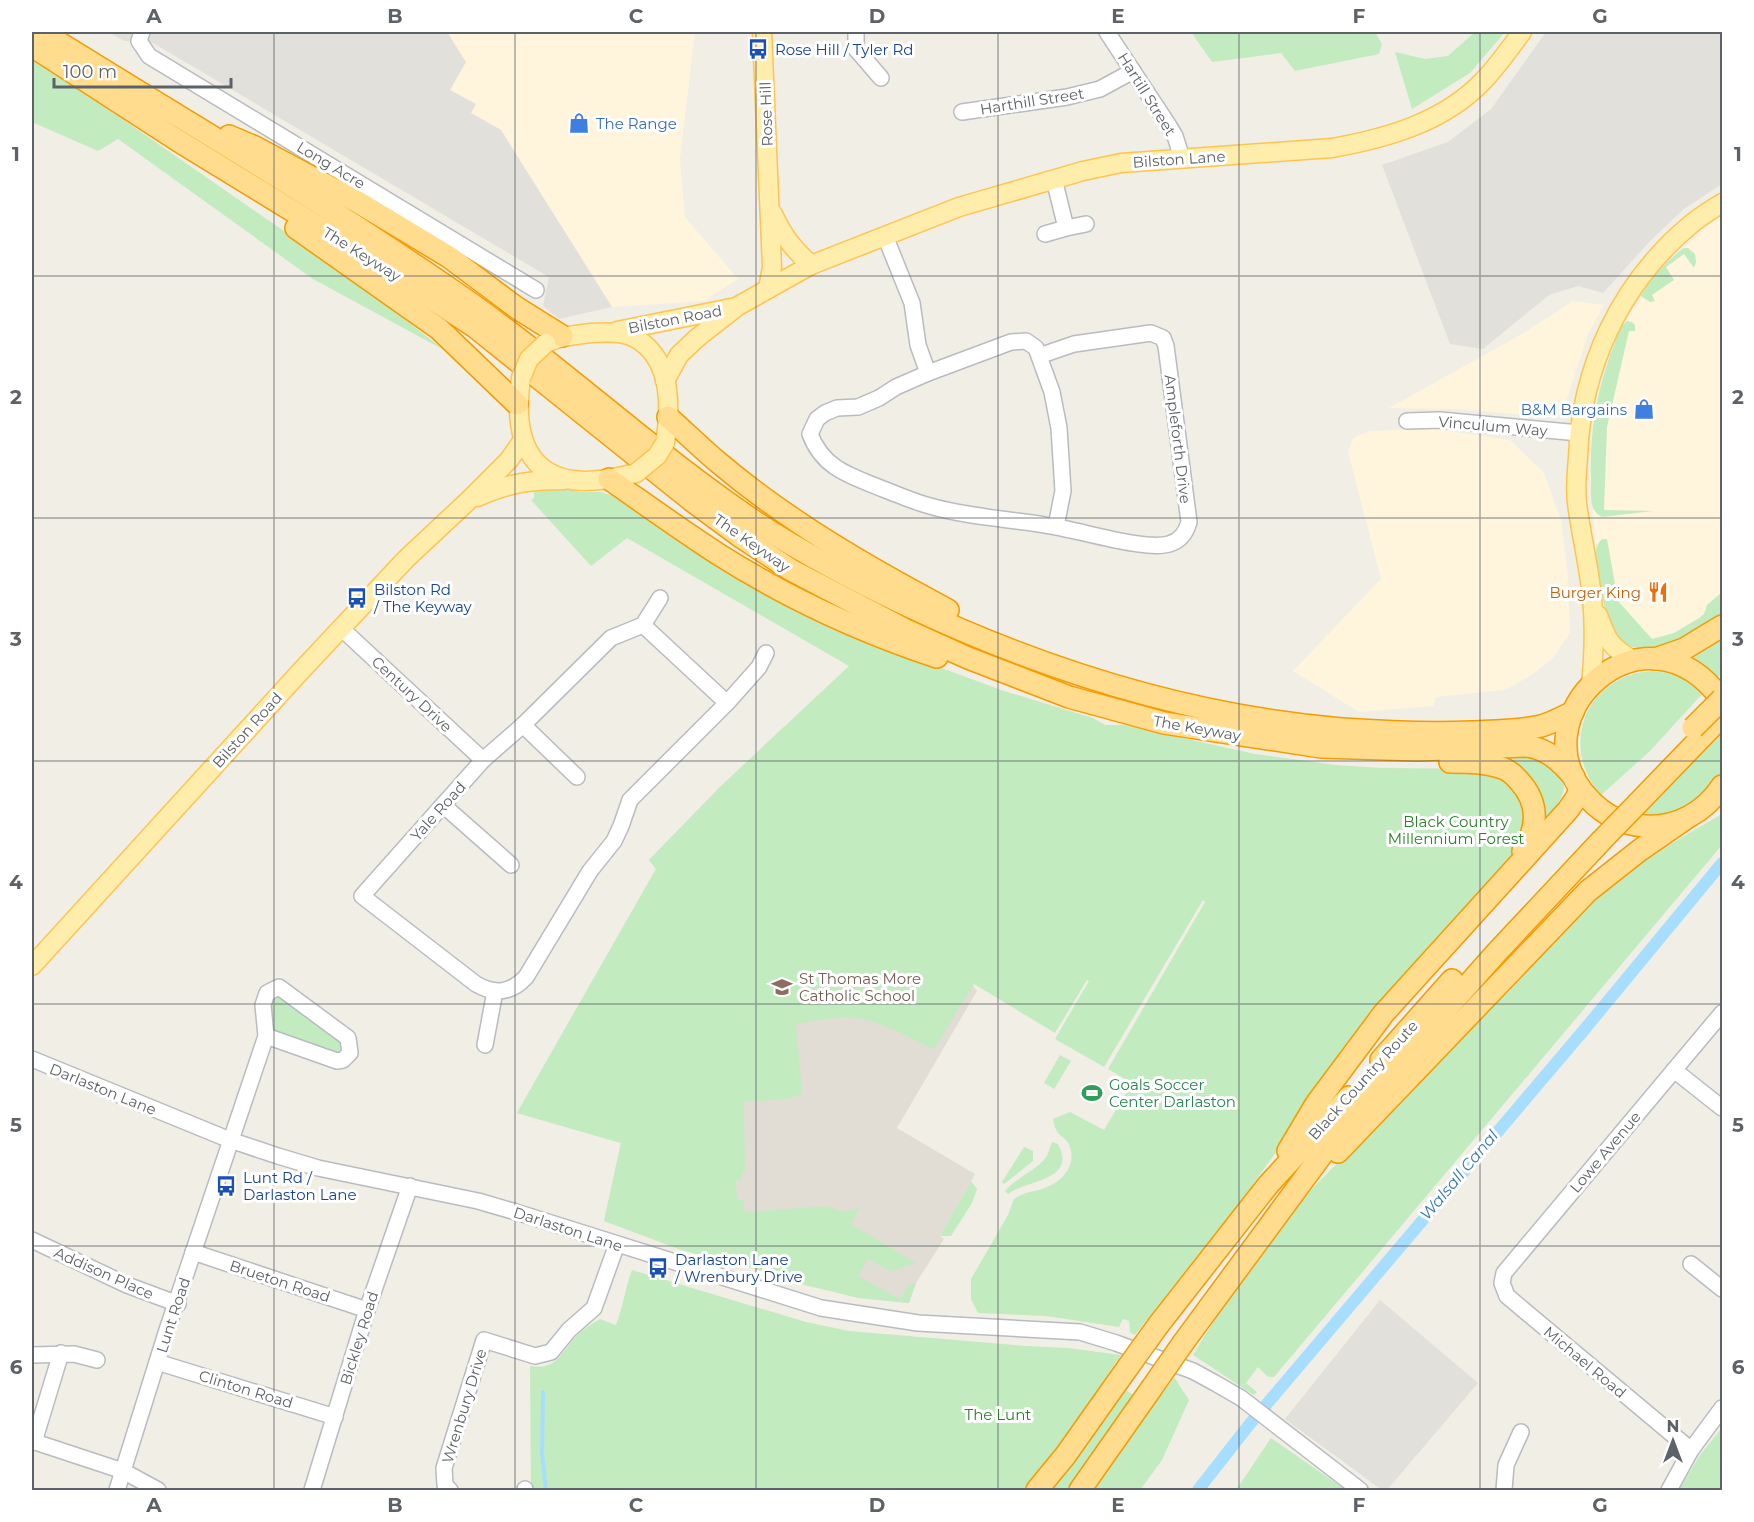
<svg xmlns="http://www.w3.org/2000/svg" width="1754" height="1522" font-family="Montserrat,sans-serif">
<rect width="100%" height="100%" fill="#f1eee5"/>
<g fill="#fff5dc">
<path d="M447,32H695L680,159L685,217L738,279L704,301L612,307L501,130L471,113L475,104L450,90L465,62Z"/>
<path d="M1722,214V609L1665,642H1643L1615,626L1601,587L1596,555L1590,476L1591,447L1595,409L1624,323L1651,282L1681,250Z"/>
<path d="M1573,301L1604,305L1588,334L1563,411L1548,417L1460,409L1389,408L1522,334Z"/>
<path d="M1435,429L1510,440L1544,473L1561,520L1568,577L1570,633L1552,659L1533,674L1505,690L1436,697L1433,706L1359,712L1293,671L1381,579L1348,452L1353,438L1370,431Z"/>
</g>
<g fill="#e2e0da">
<path d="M108,32H447L466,62L450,90L476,104L471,113L501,130L612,307L559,319L543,306L549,277L153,43L124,41Z"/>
<path d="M1546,32H1722V184L1684,209L1653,238L1603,293L1578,286L1549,295L1483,349L1450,344L1382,165L1448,142L1491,109Z"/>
<path d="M1380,1300L1478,1383L1387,1490H1382L1285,1419Z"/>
</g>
<path fill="#e1ddd4" d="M785,726L977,991L897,1128L975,1174L940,1236L944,1239L916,1283L909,1303L859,1298L805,1285L722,1258L707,1257L679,1249L604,1221L621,1143L517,1113L656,869L649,860L720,787Z"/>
<g fill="#c2ebc0">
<path d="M1191,32H1375L1382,44L1379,54L1295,71L1281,53L1212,62Z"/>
<path d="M1475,32H1505L1470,73L1412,109L1395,52L1425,59L1448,56Z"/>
<path d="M32,60L118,116L356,281L444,350L313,279L118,139L98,151L32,122Z"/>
<path d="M1684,248H1688L1695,254L1696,262L1694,268L1684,254L1666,267L1674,280L1652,295L1655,301L1650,302L1641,296C1650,278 1668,260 1684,248Z"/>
<path d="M1627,321L1632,322L1635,325V331H1629L1607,427L1604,510L1653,511L1602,517C1598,515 1595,512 1593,508C1590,500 1591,489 1591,480C1589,433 1597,389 1614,345C1617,337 1620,326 1627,321Z"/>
<path d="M534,489H571L579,492H600L620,497L904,654L1001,690L1093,718L1105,725H1124L1255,754L1336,765L1381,768L1490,769L1517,786L1529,821L1515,853L1290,1133L1227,1220L1215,1233L1135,1335L1130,1332L1129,1321L1123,1319L1119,1327L1046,1316L978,1313L971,1299V1279L1008,1215L1014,1199C1023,1192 1034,1192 1045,1188C1063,1181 1076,1166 1070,1147C1068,1140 1063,1138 1058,1133C1055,1129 1054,1124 1053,1119L1070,1112L1104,1130L1132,1083L1108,1069L1205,902L1203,900L1104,1067L1055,1039L1089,981L1087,980L1055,1033L974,984L934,1049C908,1038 882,1021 854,1018C835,1016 815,1021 796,1024L802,1093C792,1102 758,1100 744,1101L745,1172L742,1174V1180L736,1181L737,1200H743L745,1212L829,1206C839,1213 850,1212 860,1207L851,1224L916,1263L891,1271L868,1259L858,1276L900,1299L910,1283H916L909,1303L859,1298L805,1285L722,1258L707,1257L679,1249L604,1221L621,1143L517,1113L656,869L649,860L720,787L849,666L627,538L591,566L531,500L534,498Z"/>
<path d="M1602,539H1607L1618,601L1652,639L1674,633L1699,618L1704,614L1707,605L1722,592V619C1702,630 1664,652 1641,649C1630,647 1620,642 1614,633C1606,621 1596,571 1596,556C1595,549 1597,544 1602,539Z"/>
<path d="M1722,633V673L1717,679L1698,666L1673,658Z"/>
<path d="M1651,671C1673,672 1687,679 1704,692L1649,752L1601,795C1558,746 1586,676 1651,671Z"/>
<path d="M1722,733V770L1715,784L1704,799L1670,816L1638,817Z"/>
<path d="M1537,754L1564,776C1567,798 1554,808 1541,823L1542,810L1483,756Z"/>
<path d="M1722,814V845L1274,1377H1268L1258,1367L1246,1383L1257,1392L1254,1395L1193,1355L1248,1266L1301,1200L1471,1027L1510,990L1586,906L1645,859Z"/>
<path d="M277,993L344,1042L343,1048L340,1053H335L272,1030L269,1003Z"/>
<path d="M1060,1055L1071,1061L1054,1089L1044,1083Z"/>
<path d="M1052,1142L1058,1144C1078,1181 1025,1180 1008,1194L1005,1191C1017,1177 1036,1171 1047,1156C1049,1152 1050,1147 1052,1142Z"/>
<path d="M1024,1147L1033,1151V1161L1004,1184L1002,1182Z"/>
<path d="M971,1181L977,1189L972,1203L951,1236H940Z"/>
<path d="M632,1270L806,1322L849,1331L1026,1346L1068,1348L1121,1355L1072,1428L1028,1490H531L530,1366C552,1370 558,1359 570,1344C577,1334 589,1325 600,1319L616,1325C623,1307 625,1289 632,1270Z"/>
<path d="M1174,1377L1189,1400L1162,1460L1140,1490H1094Z"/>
<path d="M1123,1388L1136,1397L1073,1490H1048Z"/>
<path d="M1722,1428V1490H1679L1700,1455Z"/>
<path d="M1271,1438L1346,1490H1236Z"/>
</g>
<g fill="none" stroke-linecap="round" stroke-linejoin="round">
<path stroke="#a7deff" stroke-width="4" d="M543,1392L542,1453L546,1490"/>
<path stroke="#a7deff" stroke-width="12" d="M1198,1490L1249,1425L1584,1030L1722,863"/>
<g stroke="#b8bcc0" stroke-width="18">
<g id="minor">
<path d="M142,32L139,41L149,56L536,290"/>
<path d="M856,32V49L881,78"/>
<path d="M1107,32L1169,126L1175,136L1182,158"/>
<path d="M962,112L1067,97L1100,89L1133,71"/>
<path d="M1054,179L1066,228L1086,224"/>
<path d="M1045,234L1066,228"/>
<path d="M885,236L912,303L918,345L928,373"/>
<path d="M1039,356L1074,344L1151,333L1163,338L1166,346L1189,522C1186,533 1180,541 1169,544C1146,551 1082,531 1056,527C1015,519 971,518 930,506C914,502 899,495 883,489C851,476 823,469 810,434L817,419L825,413L837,408L858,407L879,398L896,387L928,373L1011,342L1026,341L1036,348L1052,392L1059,428L1063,491L1056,526"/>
<path d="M1407,421L1440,420L1579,433"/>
<path d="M643,625L727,703L630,800L621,826L614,841L590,871L526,977C511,993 495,995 476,984L362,896L483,760L523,725L611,638Z"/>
<path d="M643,625L660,598"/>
<path d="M341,628L483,760"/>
<path d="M727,703L759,667L766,653"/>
<path d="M523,725L577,777"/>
<path d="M443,805L511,865"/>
<path d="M485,1045L495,991"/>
<path d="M32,1059L230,1140L278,1156L318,1168L478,1201L516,1212L821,1308L918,1323L1080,1332L1116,1343L1193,1371L1215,1383L1241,1398L1360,1490"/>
<path d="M1674,1070L1722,1108"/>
<path d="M32,1240L127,1285L178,1304"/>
<path d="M193,1252L367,1310"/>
<path d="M1691,1264L1722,1289"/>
<path d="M32,1355L74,1354L97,1360"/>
<path d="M157,1362L335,1417"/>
<path d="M32,1441L123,1471L158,1490"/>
<path d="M34,1442L61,1353"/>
<path d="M1691,1450L1507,1296L1502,1283L1504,1273L1722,1013"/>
<path d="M117,1490L167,1330L266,1036L263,1005L267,993L279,987L348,1038L350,1053L343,1060L337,1061L266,1036"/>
<path d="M312,1490L367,1310L410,1186"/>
<path d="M450,1490L445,1485L444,1468L484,1340L535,1356L551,1352L569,1330L594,1308L617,1244"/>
<path d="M525,1490V1489"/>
<path d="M1504,1490L1506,1465L1521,1432"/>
<path d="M1669,1490L1691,1450L1722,1408"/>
</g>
</g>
<g stroke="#ffc450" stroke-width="21">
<g id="major">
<path d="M762,32L772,267L768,289"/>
<path d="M773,214C783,236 794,250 811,265"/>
<path d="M617,331L731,308"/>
<path d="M551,341C564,335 577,335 591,333C607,332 626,331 640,341C672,363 671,409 665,443"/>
<path d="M521,378C515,420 519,472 572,480C593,483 615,478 636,473"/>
<path d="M665,381L679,355L697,338L738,306L811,265L959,207L1083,171L1121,163L1332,148C1388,138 1445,122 1485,79C1499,64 1510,48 1522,32"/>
<path d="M477,497C510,483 528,480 564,480"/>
<path d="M1598,615C1607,641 1611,648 1635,661"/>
<path d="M1591,684C1594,655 1595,627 1592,598C1589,566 1581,535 1577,503C1575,488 1577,472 1578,457C1581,368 1620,284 1689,226C1699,217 1711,210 1722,203"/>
<path d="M32,966L300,672L406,559L468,501L509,460L523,440"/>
</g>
</g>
<g stroke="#f69b00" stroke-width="24">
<g id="highway">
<path d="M42,32C179,118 320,199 453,291C558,363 651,452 757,523C803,553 852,579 902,603C1040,669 1188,716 1342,729C1385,732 1428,734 1472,732C1494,731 1519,731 1541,726C1552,723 1563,717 1573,712"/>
<path d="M32,46L177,140L379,264L475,327L691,500L741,537L791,570L906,630L968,658L1069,697L1164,723L1321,747L1418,750L1528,746C1549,750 1560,761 1574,777"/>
<path d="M229,136L255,147L356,201L449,257L517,308L562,336"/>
<path d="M296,228L439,329L517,404"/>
<path d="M668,417C685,432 701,448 719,463C789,522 867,567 948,610"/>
<path d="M609,479C645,504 681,530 718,554C786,597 861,632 937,657"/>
<path d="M1655,659L1684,649L1722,626"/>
<path d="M1722,700C1645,593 1512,718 1589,799C1604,815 1624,825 1645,826C1677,828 1705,812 1722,786"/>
<path d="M1450,762C1467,762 1486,762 1502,768C1509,770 1515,776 1520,782C1539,803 1538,828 1523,851"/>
<path d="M1638,803L1722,716"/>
<path d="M1381,1060L1452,980"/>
<path d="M1288,1151L1316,1104L1384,1013L1568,810L1577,797L1580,788"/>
<path d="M1338,1152L1588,891L1640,850L1685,819"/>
<path d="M1159,1324L1268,1185L1349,1097"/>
<path d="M1183,1343L1346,1122L1497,952L1601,841"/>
<path d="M1037,1490L1065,1456L1128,1367"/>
<path d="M1080,1490L1151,1389"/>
</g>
</g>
<use href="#minor" stroke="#fff" stroke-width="15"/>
<use href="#major" stroke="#ffedac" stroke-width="18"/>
<use href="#highway" stroke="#ffdc8e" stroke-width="21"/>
<g stroke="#ffc450" stroke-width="21" stroke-linecap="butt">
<g id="major-bridge">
<path d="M521,378L529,359L546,343"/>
<path d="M636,473L657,456L665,443"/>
</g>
</g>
<g stroke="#f69b00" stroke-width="24" stroke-linecap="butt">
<g id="highway-bridge">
<path d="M1693,728L1722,699"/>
<path d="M1601,841L1638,803"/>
<path d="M1128,1367L1159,1324"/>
<path d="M1151,1389L1183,1343"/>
</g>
</g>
<use href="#major-bridge" stroke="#ffedac" stroke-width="18"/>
<use href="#highway-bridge" stroke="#ffdc8e" stroke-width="21"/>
</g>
<path fill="none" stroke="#5d6268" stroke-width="1.5" stroke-opacity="0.55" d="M274,32V1490M515,32V1490M756,32V1490M998,32V1490M1239,32V1490M1480,32V1490M32,276H1722M32,518H1722M32,761H1722M32,1004H1722M32,1246H1722"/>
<defs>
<g id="bus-bare" transform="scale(1.62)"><path d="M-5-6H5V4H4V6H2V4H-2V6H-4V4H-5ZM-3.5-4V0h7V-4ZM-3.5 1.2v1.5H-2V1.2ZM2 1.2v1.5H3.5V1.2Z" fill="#1a4fb4" stroke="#fff" stroke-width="2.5" paint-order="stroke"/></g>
<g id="shop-bare" transform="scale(1.62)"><path d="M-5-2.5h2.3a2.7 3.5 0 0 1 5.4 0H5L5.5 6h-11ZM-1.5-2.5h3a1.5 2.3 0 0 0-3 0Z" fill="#3f7fe0" stroke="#fff" stroke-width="2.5" paint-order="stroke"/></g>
<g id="restaurant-bare" transform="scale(1.62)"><path d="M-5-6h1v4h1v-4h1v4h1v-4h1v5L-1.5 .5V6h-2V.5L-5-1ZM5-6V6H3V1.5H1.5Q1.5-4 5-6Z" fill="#e8710a" stroke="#fff" stroke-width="2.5" paint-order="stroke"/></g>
<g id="school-bare" transform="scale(1.62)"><path d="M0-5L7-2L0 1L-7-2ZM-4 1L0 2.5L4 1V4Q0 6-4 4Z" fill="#8d6e63" stroke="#fff" stroke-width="2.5" paint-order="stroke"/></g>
<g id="stadium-bare" transform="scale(1.62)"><path d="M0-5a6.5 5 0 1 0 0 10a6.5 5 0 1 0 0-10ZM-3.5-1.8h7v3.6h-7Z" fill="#2e9e5b" stroke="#fff" stroke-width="2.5" paint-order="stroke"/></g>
</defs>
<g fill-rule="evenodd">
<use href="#bus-bare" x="758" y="49"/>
<use href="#shop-bare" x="579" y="123"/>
<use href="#shop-bare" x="1644" y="409"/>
<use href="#restaurant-bare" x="1658" y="592"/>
<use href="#bus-bare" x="357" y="598"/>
<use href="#school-bare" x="782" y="987"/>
<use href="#stadium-bare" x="1092" y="1093"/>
<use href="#bus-bare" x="226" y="1186"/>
<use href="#bus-bare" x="658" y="1268"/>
</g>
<g text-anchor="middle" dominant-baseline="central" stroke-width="6" stroke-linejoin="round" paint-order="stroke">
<g font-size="15" fill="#164399" stroke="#fff" text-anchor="start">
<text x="775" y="49">Rose Hill / Tyler Rd</text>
<text x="374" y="589">Bilston Rd<tspan x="374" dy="17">/ The Keyway</tspan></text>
<text x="243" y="1177">Lunt Rd /<tspan x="243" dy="17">Darlaston Lane</tspan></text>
<text x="675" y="1259">Darlaston Lane<tspan x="675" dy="17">/ Wrenbury Drive</tspan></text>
</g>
<g font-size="15" fill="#5d6268" stroke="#fff">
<text transform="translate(1147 94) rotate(58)">Hartill Street</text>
<text transform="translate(1032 101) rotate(-9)">Harthill Street</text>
<text transform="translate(766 114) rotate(-92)">Rose Hill</text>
<text transform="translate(1179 159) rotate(-4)">Bilston Lane</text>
<text transform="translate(331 165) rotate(31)">Long Acre</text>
<text transform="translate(362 254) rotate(32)">The Keyway</text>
<text transform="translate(675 319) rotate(-11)">Bilston Road</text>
<text transform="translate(1493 426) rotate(5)">Vinculum Way</text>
<text transform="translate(1178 439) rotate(83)">Ampleforth Drive</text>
<text transform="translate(752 543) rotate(35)">The Keyway</text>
<text transform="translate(412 694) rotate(43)">Century Drive</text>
<text transform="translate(1197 728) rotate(10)">The Keyway</text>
<text transform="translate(247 730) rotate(-48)">Bilston Road</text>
<text transform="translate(438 811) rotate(-48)">Yale Road</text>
<text transform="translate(1363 1080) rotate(-48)">Black Country Route</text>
<text transform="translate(103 1089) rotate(22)">Darlaston Lane</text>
<text transform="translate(1605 1152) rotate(-50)">Lowe Avenue</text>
<text transform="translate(568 1229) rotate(18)">Darlaston Lane</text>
<text transform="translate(104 1273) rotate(24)">Addison Place</text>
<text transform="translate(280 1281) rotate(18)">Brueton Road</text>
<text transform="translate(173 1315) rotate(-72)">Lunt Road</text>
<text transform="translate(359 1338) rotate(-73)">Bickley Road</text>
<text transform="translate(1585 1362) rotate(40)">Michael Road</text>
<text transform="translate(246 1389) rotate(17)">Clinton Road</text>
<text transform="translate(464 1406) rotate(-73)">Wrenbury Drive</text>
</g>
<g font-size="15" fill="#366cbe" stroke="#fff" text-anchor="start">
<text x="596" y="123">The Range</text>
<text x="1627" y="409" text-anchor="end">B&amp;M Bargains</text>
</g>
<g font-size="15" fill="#c56008" stroke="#fff" text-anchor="end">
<text x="1641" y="592">Burger King</text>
</g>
<g font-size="15" fill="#2b812a" stroke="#fff">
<text x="1456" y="821">Black Country<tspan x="1456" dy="17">Millennium Forest</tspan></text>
<text x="998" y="1414">The Lunt</text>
</g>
<g font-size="15" fill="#785e54" stroke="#fff" text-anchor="start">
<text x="799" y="978">St Thomas More<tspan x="799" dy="17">Catholic School</tspan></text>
</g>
<g font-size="15" fill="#27864d" stroke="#fff" text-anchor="start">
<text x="1109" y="1084">Goals Soccer<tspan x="1109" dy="17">Center Darlaston</tspan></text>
</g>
<g font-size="16" font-style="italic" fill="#367ab4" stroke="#fff">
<text transform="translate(1459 1175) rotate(-50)">Walsall Canal</text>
</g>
</g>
<rect width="1754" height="1522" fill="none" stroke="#ffffff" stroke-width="66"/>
<g transform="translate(1673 1441)" stroke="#ffffff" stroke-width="4.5" paint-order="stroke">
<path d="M0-4.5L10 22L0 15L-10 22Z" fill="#5d6268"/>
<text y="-9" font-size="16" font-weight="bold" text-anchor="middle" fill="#5d6268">N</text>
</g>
<path d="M54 78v9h177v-9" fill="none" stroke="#5d6268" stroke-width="3"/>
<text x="63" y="78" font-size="18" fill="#5d6268" stroke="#ffffff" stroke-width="4.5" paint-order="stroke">100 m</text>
<rect x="33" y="33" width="1688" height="1456" fill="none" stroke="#5d6268" stroke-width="2"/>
<g font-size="20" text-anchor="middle" font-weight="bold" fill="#5d6268">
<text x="154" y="23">A</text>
<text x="395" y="23">B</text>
<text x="636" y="23">C</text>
<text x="877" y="23">D</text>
<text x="1118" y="23">E</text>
<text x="1359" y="23">F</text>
<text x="1600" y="23">G</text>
<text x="16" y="161">1</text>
<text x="1738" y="161">1</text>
<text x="16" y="404">2</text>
<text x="1738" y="404">2</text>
<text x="16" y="646">3</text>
<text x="1738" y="646">3</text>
<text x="16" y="889">4</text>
<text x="1738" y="889">4</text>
<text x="16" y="1132">5</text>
<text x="1738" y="1132">5</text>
<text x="16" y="1374">6</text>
<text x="1738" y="1374">6</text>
<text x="154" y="1512">A</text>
<text x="395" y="1512">B</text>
<text x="636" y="1512">C</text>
<text x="877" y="1512">D</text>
<text x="1118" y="1512">E</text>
<text x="1359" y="1512">F</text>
<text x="1600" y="1512">G</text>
</g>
</svg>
